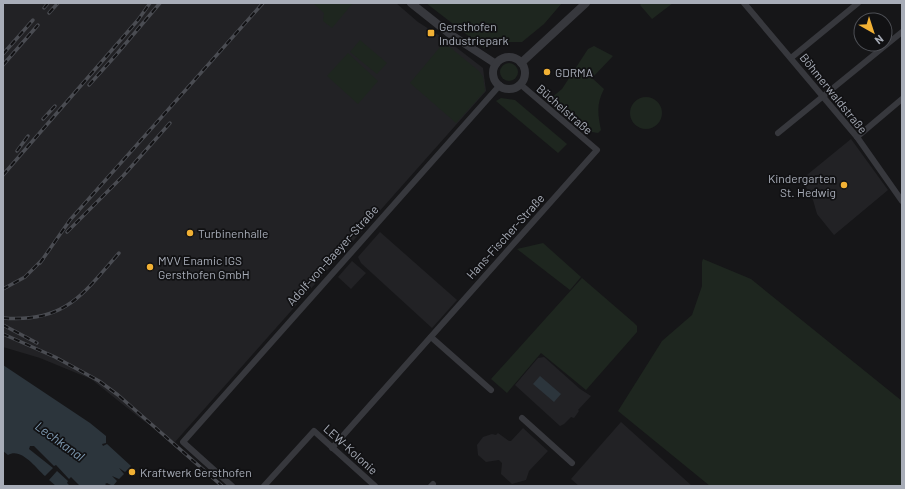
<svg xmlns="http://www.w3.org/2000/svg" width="905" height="489" font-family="Barlow,sans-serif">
<rect width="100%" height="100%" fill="#161618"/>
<g fill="#222225">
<path d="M3,3H396L418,22L448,41L483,68L486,91L175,442L141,419L91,379L40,358L3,347Z"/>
<path d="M851,139L888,190L834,235L817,214L813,200L802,179Z"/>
<path d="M380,232L457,300L432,328L361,263L358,257Z"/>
<path d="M352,261L366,273L351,289L338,277Z"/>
<path d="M544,357L580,389L591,396L578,410L579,411L574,418L571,417L564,424L560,426L515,385L538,358Z"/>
<path d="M621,422L692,486H579L571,479Z"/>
<path d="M523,428L548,451L529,471L526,480L512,484L501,474L502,463L499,460L486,462L478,455L477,445L483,437L492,434L496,435L498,433L509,441H511Z"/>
</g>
<g fill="#1e261f">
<path d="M313,3H353L332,28L323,21L324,13Z"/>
<path d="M426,3H562L544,24L522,42H501L484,48Z"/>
<path d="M642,3H673L652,19L640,5Z"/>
<path d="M360,40L387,63L377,74L350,52Z"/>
<path d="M446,44L479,71L483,77L485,91L456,123L410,83L440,47Z"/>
<path d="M594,46L613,56L592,78L604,89C596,104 598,115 601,130L598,133L586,131L550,99L562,89L588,49Z"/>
<path d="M348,53L378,81L358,104L327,76Z"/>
<circle cx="509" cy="72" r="9"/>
<circle cx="646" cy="113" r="16"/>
<path d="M501,98L515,100L567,144L558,153L496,101Z"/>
<path d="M543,243L581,277L570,290L517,249Z"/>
<path d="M703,259L751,279L902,401V486H710L618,411L662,341L692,315L702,286V262Z"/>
<path d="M582,278L633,322L637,326V332L586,390L541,353L507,393L491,379Z"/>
</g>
<g fill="#2c353c">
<path d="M3,365L90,423L106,436V443L102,444L103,446L107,444L131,466L125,472L119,468L124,474L119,479L112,476L117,481L113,486L107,483L105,484L107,486H80L71,477L69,479L56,465L54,466L34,446H30L29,449L53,468L45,476C36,468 21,447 8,455L3,451Z"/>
<path d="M540,376L561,394L554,402L533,384Z"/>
<path d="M57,471L68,481L67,483L70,486H56L49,480Z"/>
</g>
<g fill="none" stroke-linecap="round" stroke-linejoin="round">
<g stroke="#37383d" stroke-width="6">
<path d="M744,3L857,137L902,201"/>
<path d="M791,58L858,3"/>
<path d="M778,133L902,32"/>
<path d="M857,137L902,99"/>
<path d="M431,337L491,390"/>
<path d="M522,418L572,463"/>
<path d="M332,448L597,150L520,84"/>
<path d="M232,486L183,442L500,85"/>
<path d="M264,486L314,431L375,486"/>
<path d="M431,486L433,484"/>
</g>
<g stroke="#37383d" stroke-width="8">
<path d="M411,3L450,34L496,64"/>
<circle cx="509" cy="73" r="16"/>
<path d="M521,63L586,3"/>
</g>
<g stroke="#4a4c52" stroke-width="3.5">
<g id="rail">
<path d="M44,8L48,3"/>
<path d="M49,13L58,3"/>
<path d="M3,54L33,20"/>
<path d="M3,65L38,25"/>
<path d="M89,85L116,55L160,3"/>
<path d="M43,119L55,106"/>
<path d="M17,151L28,136"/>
<path d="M3,175L138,20L150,3"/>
<path d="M67,232L123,176L170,123"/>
<path d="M40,263L70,220L263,3"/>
<path d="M3,289L25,277L43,259"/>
<path d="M3,318C65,323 82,295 119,253"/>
<path d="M3,325L37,343"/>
<path d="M3,334L55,357L99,381L118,395L222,486"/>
</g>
</g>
<use href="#rail" stroke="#111113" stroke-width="2" stroke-dasharray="6" stroke-linecap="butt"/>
</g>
<g fill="#f2b134" stroke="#111113" stroke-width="1.5">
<rect x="427" y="29" width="8" height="8" rx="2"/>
<circle cx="547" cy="72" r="4"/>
<circle cx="844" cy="185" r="4"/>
<circle cx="190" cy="233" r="4"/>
<circle cx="150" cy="267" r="4"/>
<circle cx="132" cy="472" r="4"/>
</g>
<g text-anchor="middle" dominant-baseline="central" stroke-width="3.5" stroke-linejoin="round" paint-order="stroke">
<g font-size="12" fill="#a8adb8" stroke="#111113" text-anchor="start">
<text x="439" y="26">Gersthofen<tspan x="439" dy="14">Industriepark</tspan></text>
<text x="555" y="72">GDRMA</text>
<text x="836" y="178" text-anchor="end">Kindergarten<tspan x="836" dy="14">St. Hedwig</tspan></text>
<text x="198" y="233">Turbinenhalle</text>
<text x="158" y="260">MVV Enamic IGS<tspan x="158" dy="14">Gersthofen GmbH</tspan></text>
<text x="140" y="472">Kraftwerk Gersthofen</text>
</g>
<g font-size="12" fill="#a8adb8" stroke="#111113">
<text transform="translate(834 93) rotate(51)">Böhmerwaldstraße</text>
<text transform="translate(565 109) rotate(41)">Büchelstraße</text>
<text transform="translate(505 236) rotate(-48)">Hans-Fischer-Straße</text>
<text transform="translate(332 255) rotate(-48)">Adolf-von-Baeyer-Straße</text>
<text transform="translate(351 449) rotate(42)">LEW-Kolonie</text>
</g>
<g font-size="13" font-style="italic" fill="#7f9bb3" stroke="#111113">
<text transform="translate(60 441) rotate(36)">Lechkanal</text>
</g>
</g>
<rect width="905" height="489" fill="none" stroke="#a8adb8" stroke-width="8"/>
<g transform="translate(873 32) rotate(141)"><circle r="19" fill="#111113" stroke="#4d4f55"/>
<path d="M0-3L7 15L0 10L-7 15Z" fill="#f2b134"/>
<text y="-6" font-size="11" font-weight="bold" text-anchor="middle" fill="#a8adb8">N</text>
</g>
</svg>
